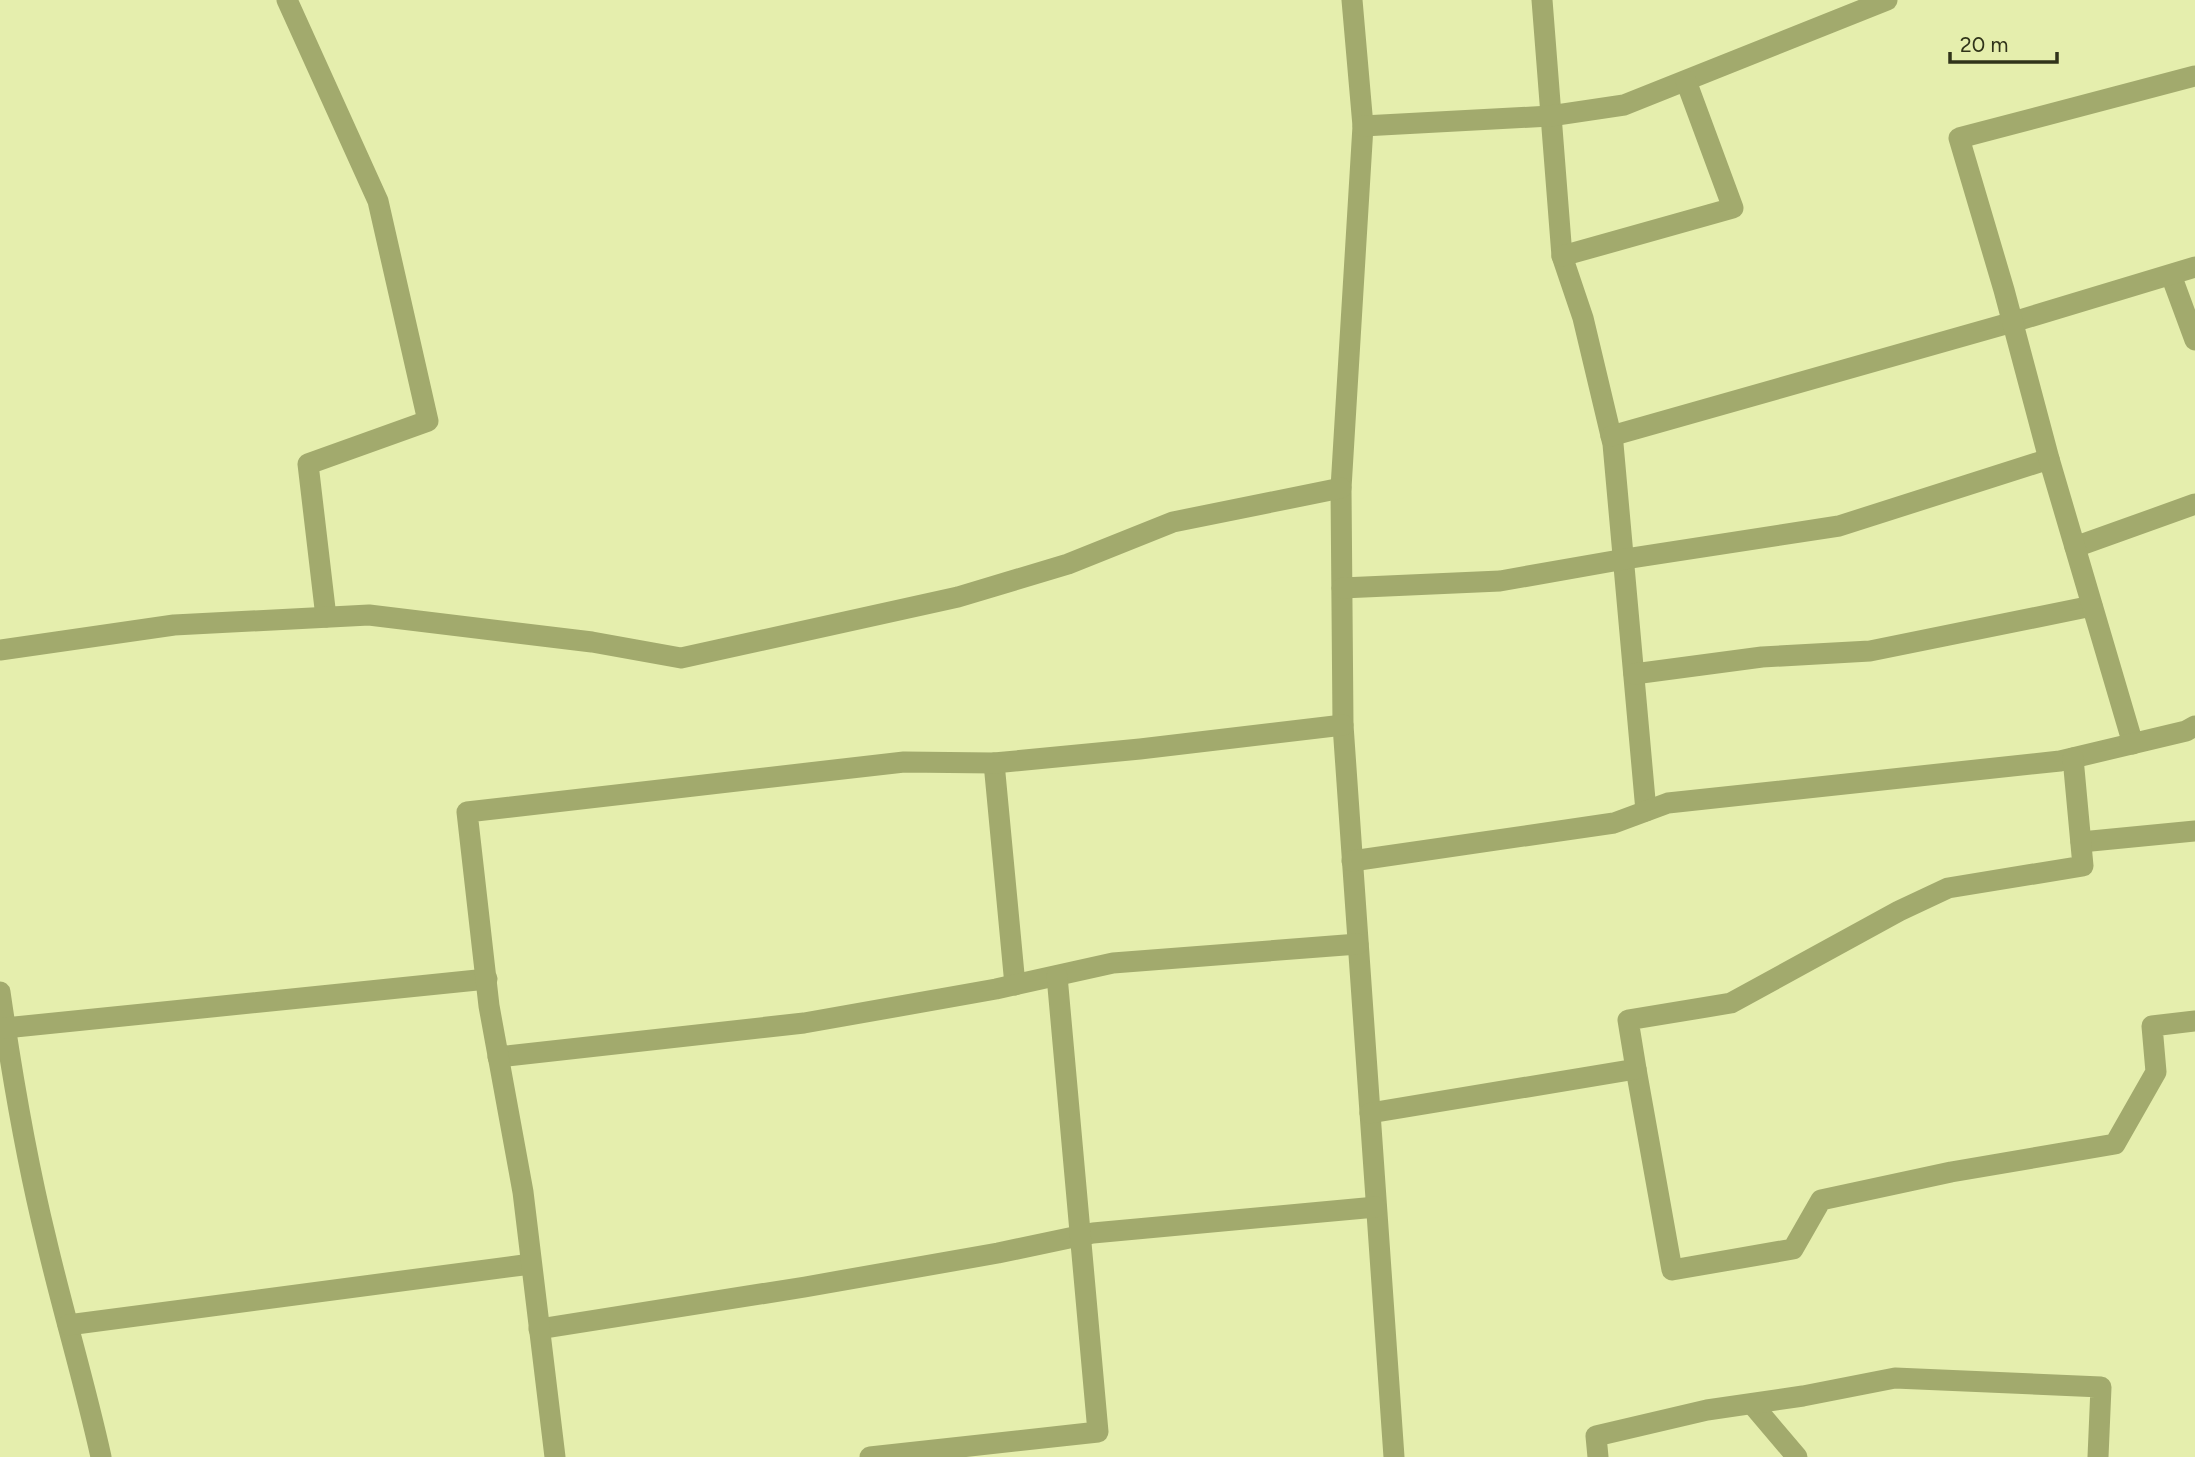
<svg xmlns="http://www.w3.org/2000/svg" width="2195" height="1457" font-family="Figtree,sans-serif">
<rect width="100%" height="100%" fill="#e5eead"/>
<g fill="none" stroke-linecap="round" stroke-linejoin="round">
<g stroke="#a2aa6d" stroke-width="21">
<path d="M287,0L378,201L428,421L308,464L326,617"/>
<path d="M1352,0L1363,126L1341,488L1343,725L1394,1457"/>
<path d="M1542,0L1562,256L1583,318L1613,444L1646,811"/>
<path d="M1363,126L1550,116L1624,105L1887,0"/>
<path d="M1562,256L1733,208L1686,81"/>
<path d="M2171,275L2195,340"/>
<path d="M1611,436L2013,322L2195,267"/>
<path d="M2075,547L2195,504"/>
<path d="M1342,588L1500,581L1625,559L1839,526L2049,459"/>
<path d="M0,650L174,625L369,615L592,642L681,658L958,597L1068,564L1173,522L1341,488"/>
<path d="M1634,674L1762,657L1870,651L2092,606"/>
<path d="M2133,744L2049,459L2004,290L1959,138L2195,76"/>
<path d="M994,763L1015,985"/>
<path d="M2081,842L2195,831"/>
<path d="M1352,861L1614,823L1668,803L2060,761L2186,731L2195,726"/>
<path d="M0,992C12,1075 26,1158 46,1239C63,1312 85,1384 101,1457"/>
<path d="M5,1028L487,979"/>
<path d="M498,1057L804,1023L996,989L1113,963L1358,944"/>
<path d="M1636,1069L1672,1270L1793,1249L1821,1200L1951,1172L2115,1144L2156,1072L2152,1026L2195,1021"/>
<path d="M1370,1113L1636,1069L1628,1020L1731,1003L1899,911L1948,888L2083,866L2073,758"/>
<path d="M68,1325L531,1264"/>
<path d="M539,1329L805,1287L998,1253L1093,1233L1376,1207"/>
<path d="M1752,1404L1797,1457"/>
<path d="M555,1457L523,1192L489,1006L467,812L904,762L994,763L1140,749L1343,725"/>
<path d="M870,1457L1098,1432L1057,976"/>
<path d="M1598,1457L1596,1436L1707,1410L1803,1396L1895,1378L2101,1387L2098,1457"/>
</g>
</g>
<path d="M1950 52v10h107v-10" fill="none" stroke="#30331a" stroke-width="3.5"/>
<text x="1960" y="52" font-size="21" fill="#30331a" stroke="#e5eead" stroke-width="5" paint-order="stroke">20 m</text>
</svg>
